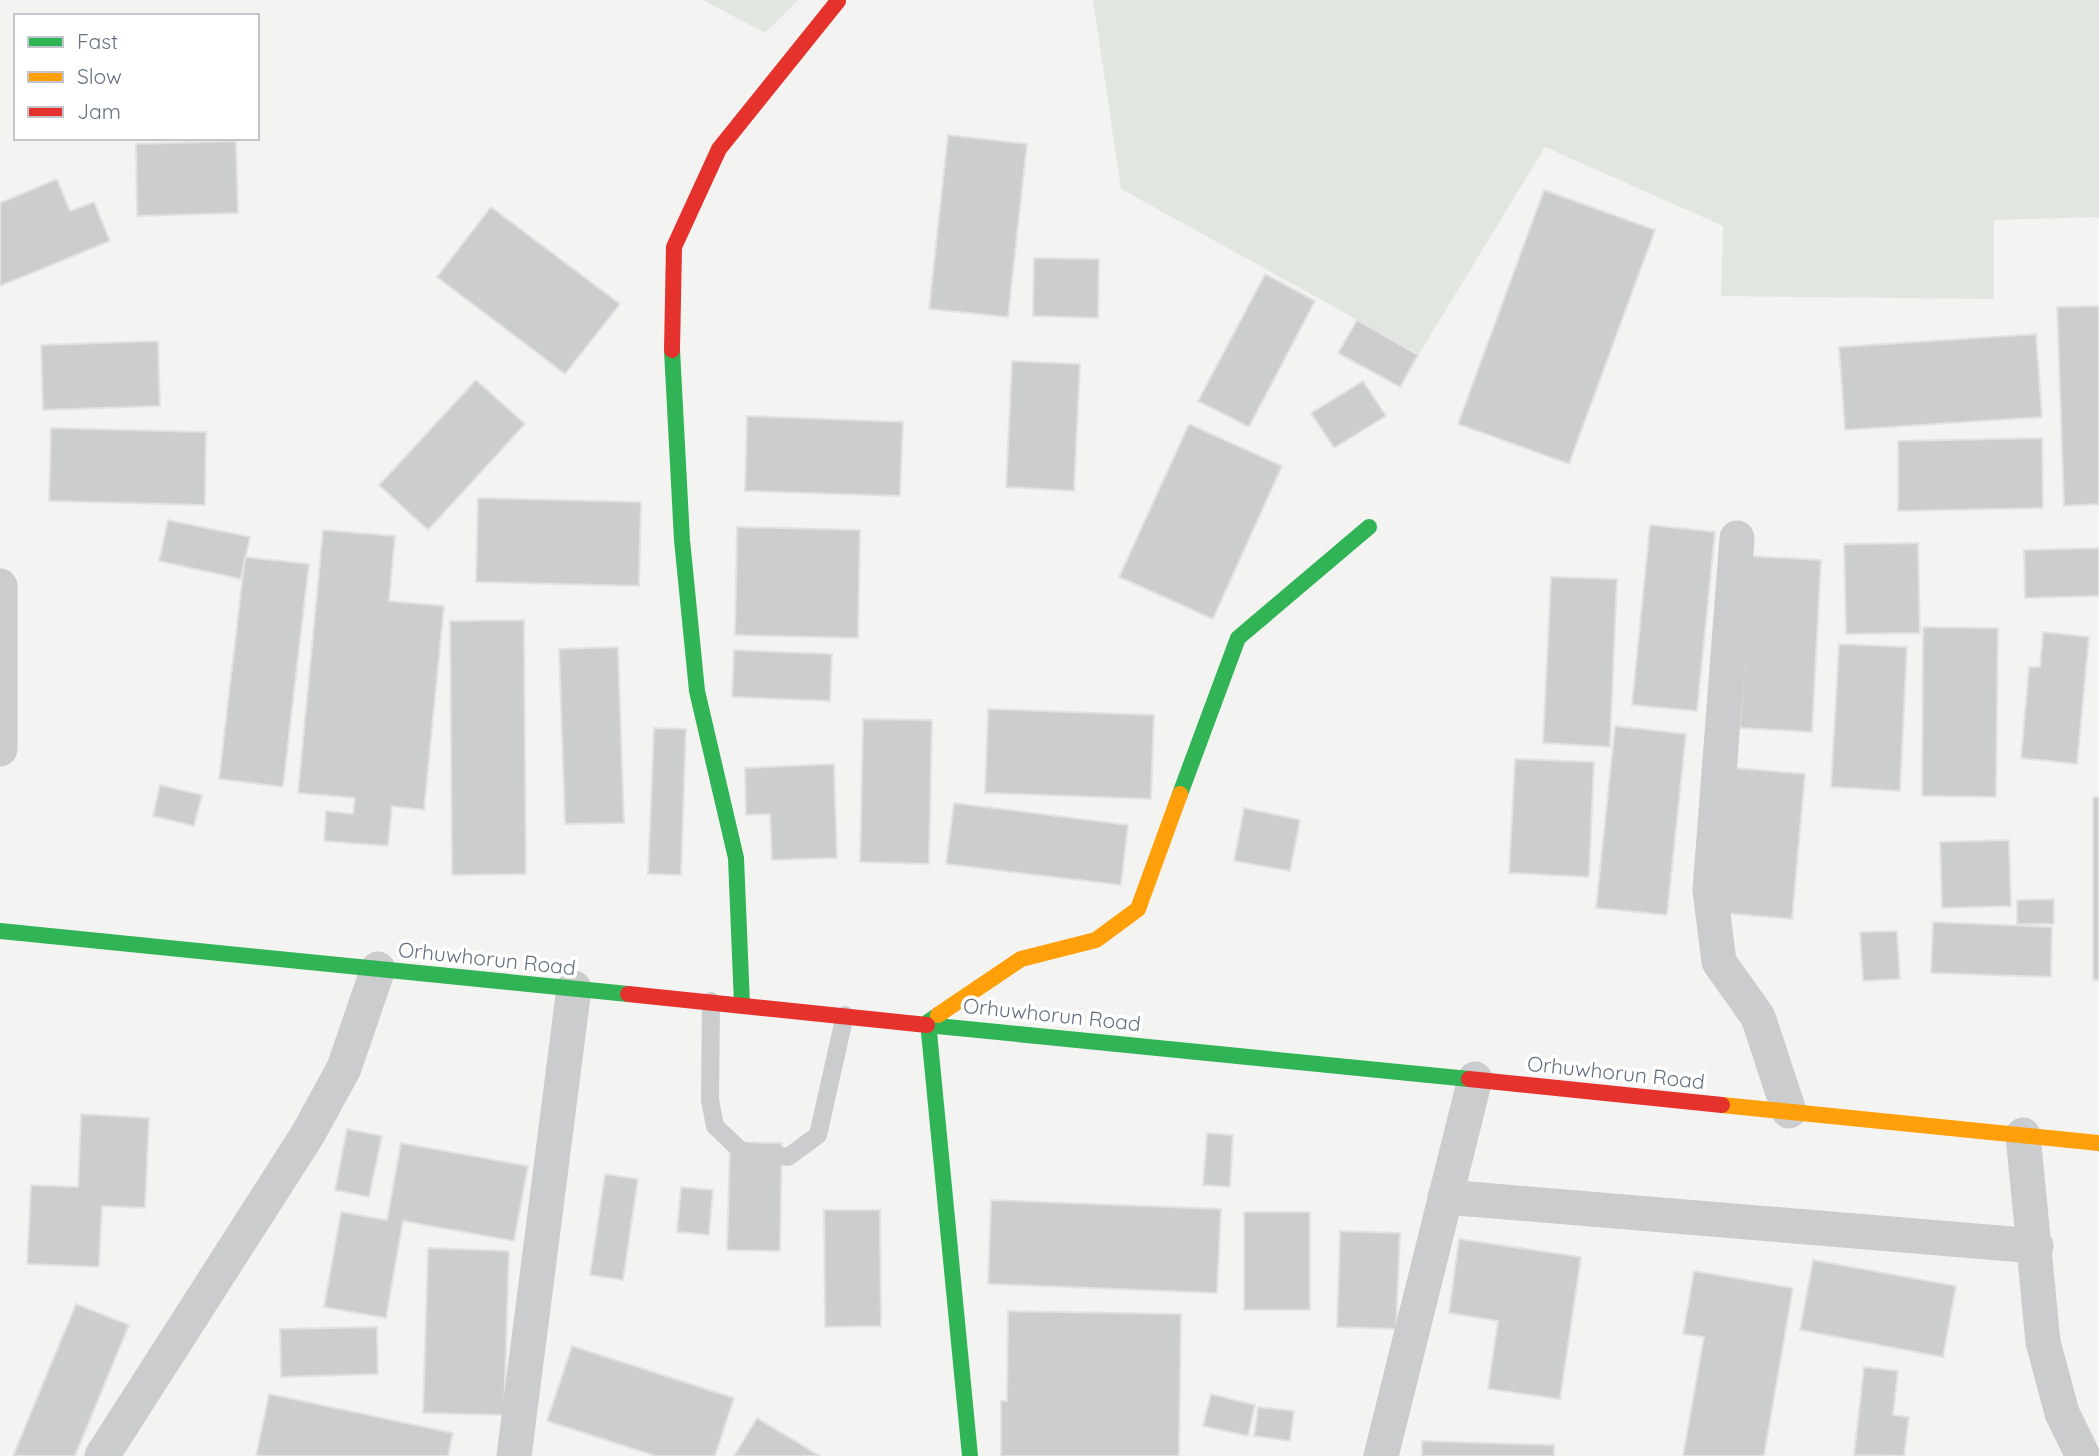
<svg xmlns="http://www.w3.org/2000/svg" width="2099" height="1456" font-family="Quicksand,sans-serif">
<rect width="100%" height="100%" fill="#f3f3f2"/>
<g fill="#e2e6e0">
<path d="M703,0H798L765,33Z"/>
<path d="M1093,0H2099V217L1994,220V299L1721,296L1723,226L1545,147L1419,354L1121,189Z"/>
</g>
<g fill="#cccece" stroke="#e2e2e2" stroke-width="2">
<path d="M948,135L1027,144L1008,317L929,309Z"/>
<path d="M236,141L238,213L137,216L136,144Z"/>
<path d="M57,179L70,211L94,202L110,241L0,286V203Z"/>
<path d="M1544,190L1655,230L1569,464L1458,424Z"/>
<path d="M491,207L620,304L565,374L437,277Z"/>
<path d="M1034,258L1099,259L1098,318L1033,316Z"/>
<path d="M1265,274L1315,301L1249,427L1198,401Z"/>
<path d="M2099,306V504L2064,506L2057,307Z"/>
<path d="M1357,320L1418,355L1400,387L1338,353Z"/>
<path d="M2036,334L2042,417L1845,430L1839,347Z"/>
<path d="M158,341L160,406L43,410L41,345Z"/>
<path d="M1012,361L1080,364L1074,491L1006,487Z"/>
<path d="M476,380L525,424L428,530L379,485Z"/>
<path d="M1363,381L1386,416L1334,448L1311,413Z"/>
<path d="M747,416L903,422L900,496L745,491Z"/>
<path d="M1189,424L1282,466L1213,619L1119,577Z"/>
<path d="M51,428L206,432L205,505L49,501Z"/>
<path d="M2042,438L2043,508L1898,511V441Z"/>
<path d="M478,498L641,502L639,586L476,582Z"/>
<path d="M168,520L250,537L241,579L159,561Z"/>
<path d="M1650,525L1715,532L1697,711L1632,705Z"/>
<path d="M737,527L860,530L858,638L735,635Z"/>
<path d="M323,530L395,536L389,601L444,606L424,810L392,806L388,846L324,841L326,811L353,814L355,798L298,793Z"/>
<path d="M1918,543L1920,633L1846,634L1844,544Z"/>
<path d="M2099,548V596L2025,598L2024,550Z"/>
<path d="M1750,556L1821,560L1812,732L1740,728Z"/>
<path d="M245,557L309,564L283,787L219,779Z"/>
<path d="M1551,577L1617,579L1610,747L1543,743Z"/>
<path d="M524,620L526,874L452,875L450,621Z"/>
<path d="M1923,627L1998,628L1996,797L1922,796Z"/>
<path d="M2043,632L2089,637L2077,764L2021,758L2029,667H2040Z"/>
<path d="M1839,644L1907,647L1900,791L1831,787Z"/>
<path d="M618,647L624,823L565,824L559,649Z"/>
<path d="M734,650L832,654L830,701L732,697Z"/>
<path d="M988,709L1154,715L1151,799L985,793Z"/>
<path d="M863,719L932,720L929,864L860,862Z"/>
<path d="M1615,726L1686,734L1667,915L1596,908Z"/>
<path d="M654,728L686,729L681,875L648,874Z"/>
<path d="M1515,759L1594,762L1589,877L1509,873Z"/>
<path d="M834,764L837,858L772,860L770,814L746,815L745,768Z"/>
<path d="M1735,768L1805,774L1792,919L1722,913Z"/>
<path d="M160,785L202,795L194,826L153,816Z"/>
<rect x="2093" y="797" width="6" height="183"/>
<path d="M954,803L1128,825L1121,885L946,864Z"/>
<path d="M1244,808L1300,820L1290,871L1234,861Z"/>
<path d="M2009,840L2011,906L1942,908L1940,842Z"/>
<path d="M2054,899V924H2017V900Z"/>
<path d="M1933,922L2052,927L2051,977L1931,973Z"/>
<path d="M1897,931L1900,979L1863,981L1860,932Z"/>
<path d="M81,1114L149,1118L145,1208L102,1206L99,1267L27,1264L31,1185L78,1187Z"/>
<path d="M347,1129L382,1136L369,1197L335,1190Z"/>
<path d="M1207,1133L1233,1135L1230,1187L1203,1185Z"/>
<path d="M730,1142L782,1143L780,1251L727,1250Z"/>
<path d="M401,1143L528,1166L514,1241L403,1221L386,1318L324,1307L341,1212L387,1220Z"/>
<path d="M605,1174L638,1179L623,1280L590,1275Z"/>
<path d="M681,1187L713,1190L709,1235L677,1232Z"/>
<path d="M991,1200L1221,1209L1217,1293L988,1284Z"/>
<path d="M824,1210H880L881,1326L825,1327Z"/>
<rect x="1244" y="1212" width="66" height="98"/>
<path d="M1340,1231L1400,1233L1396,1329L1337,1327Z"/>
<path d="M1459,1239L1581,1257L1560,1399L1488,1389L1498,1321L1449,1313Z"/>
<path d="M428,1248L509,1251L504,1415L423,1413Z"/>
<path d="M1813,1260L1956,1286L1943,1357L1800,1330Z"/>
<path d="M1694,1271L1793,1288L1764,1456H1683L1704,1337L1683,1334Z"/>
<path d="M76,1304L129,1325L75,1456H13Z"/>
<path d="M1008,1311L1181,1314L1179,1456H1001V1401H1007Z"/>
<path d="M377,1327L378,1374L281,1377L280,1329Z"/>
<path d="M572,1346L734,1398L715,1456H656L547,1421Z"/>
<path d="M1864,1367L1898,1371L1893,1415L1909,1417L1904,1456L1854,1455Z"/>
<path d="M269,1394L453,1433L448,1456H256Z"/>
<path d="M1211,1394L1255,1405L1248,1436L1203,1426Z"/>
<path d="M1258,1407L1294,1411L1290,1441L1254,1436Z"/>
<path d="M757,1418L820,1456H734Z"/>
<path d="M1422,1441L1554,1445V1456H1422Z"/>
</g>
<g fill="none" stroke-linecap="round" stroke-linejoin="round">
<path stroke="#cbcccd" stroke-width="18" d="M711,1001L710,1100L715,1126L741,1151L788,1157L818,1135L845,1015"/>
<g stroke="#cbcccd" stroke-width="35">
<path d="M1737,538L1710,890L1719,962L1758,1017L1789,1111"/>
<path d="M0,586V749"/>
<path d="M2023,1135L2043,1342L2062,1413L2083,1456"/>
<path d="M1445,1197L2036,1246"/>
<path d="M102,1456L308,1134L344,1068L378,969"/>
<path d="M514,1456L574,988"/>
<path d="M1381,1456L1475,1079"/>
</g>
<g stroke="#30b455" stroke-width="16">
<path d="M672,350L682,540L697,691L736,858L742,1004"/>
<path d="M1180,794L1238,638L1369,527"/>
<path d="M0,931L628,994"/>
<path d="M938,1015L928,1022L970,1456"/>
<path d="M927,1025L1469,1079"/>
</g>
<g stroke="#ff9f0a" stroke-width="16">
<path d="M938,1015L1021,959L1096,940L1138,909L1180,794"/>
<path d="M1722,1105L2099,1143"/>
</g>
<g stroke="#e5322d" stroke-width="16">
<path d="M672,350L674,247L719,149L838,1"/>
<path d="M628,994L927,1025"/>
<path d="M1469,1079L1722,1105"/>
</g>
</g>
<g text-anchor="middle" dominant-baseline="central" stroke-width="7" stroke-linejoin="round" paint-order="stroke">
<g font-size="21" fill="#657180" stroke="#fff">
<text transform="translate(487 958) rotate(6)">Orhuwhorun Road</text>
<text transform="translate(1052 1014) rotate(6)">Orhuwhorun Road</text>
<text transform="translate(1616 1072) rotate(6)">Orhuwhorun Road</text>
</g>
</g>
<rect x="14" y="14" width="245" height="126" fill="#ffffff" stroke="#c1c6cc" stroke-width="2"/>
<rect x="28" y="37" width="35" height="10" fill="#30b455" stroke="#c1c6cc" stroke-width="2"/>
<text x="77" y="49" font-size="21" fill="#657180">Fast</text>
<rect x="28" y="72" width="35" height="10" fill="#ff9f0a" stroke="#c1c6cc" stroke-width="2"/>
<text x="77" y="84" font-size="21" fill="#657180">Slow</text>
<rect x="28" y="107" width="35" height="10" fill="#e5322d" stroke="#c1c6cc" stroke-width="2"/>
<text x="77" y="119" font-size="21" fill="#657180">Jam</text>
</svg>
